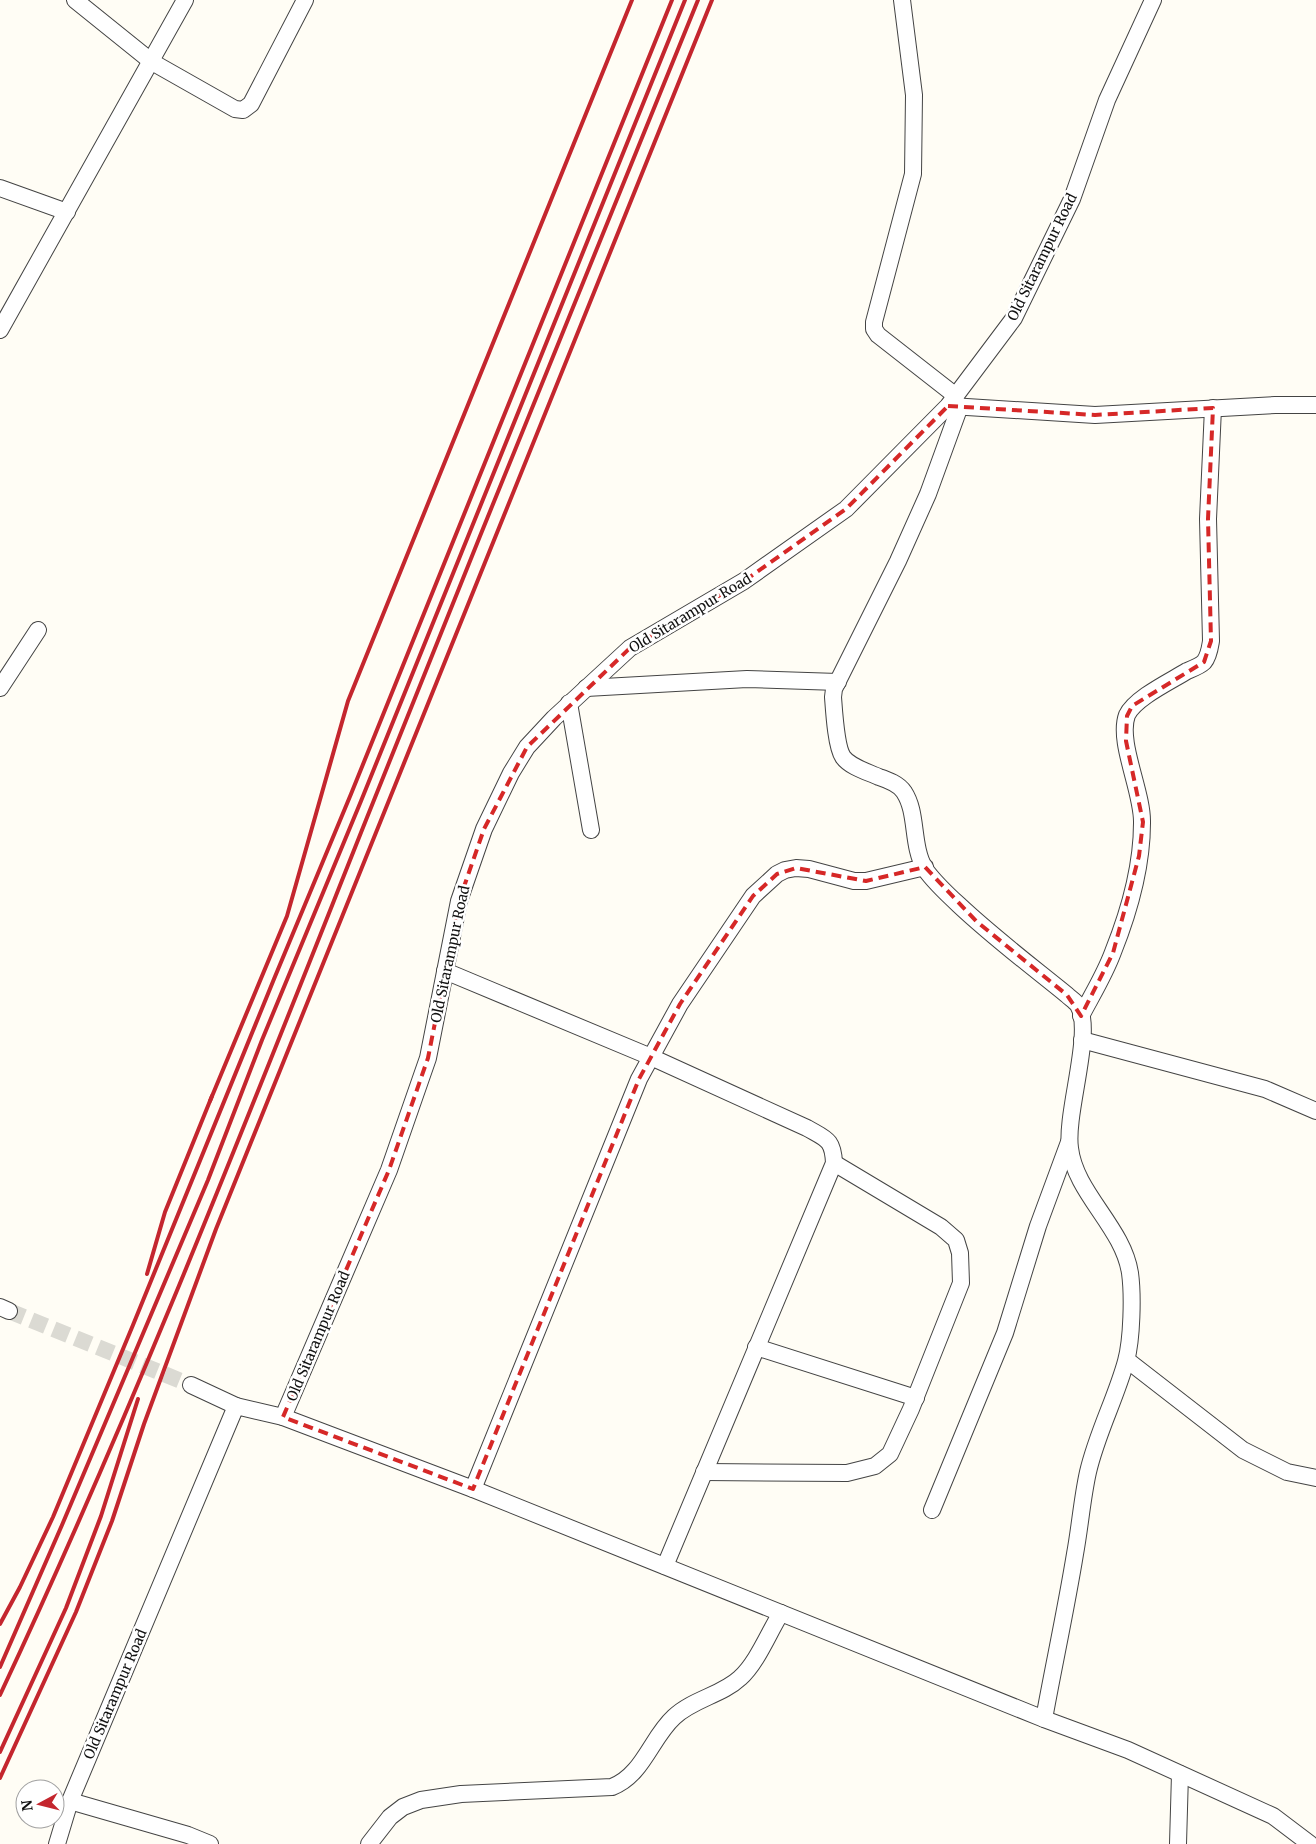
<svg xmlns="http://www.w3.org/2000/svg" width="1316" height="1844" font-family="Merriweather,serif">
<rect width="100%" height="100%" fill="#fffdf5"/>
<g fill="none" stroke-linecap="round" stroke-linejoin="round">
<path stroke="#dbdad3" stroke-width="16" stroke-dasharray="16 8" stroke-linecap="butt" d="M9,1311L191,1385"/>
<g stroke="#444" stroke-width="18">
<g id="minor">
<path d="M75,0L152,62L235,109L243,110L251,104L305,0"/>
<path d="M902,0L914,95L913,174L874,322V329L878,335L956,396"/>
<path d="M0,188L67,212"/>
<path d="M0,330L185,0"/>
<path d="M951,406L1095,415L1275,405H1316"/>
<path d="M960,406L928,494L898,561L834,689L833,697C834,710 836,747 843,757C850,767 868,772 879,777C888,780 899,784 904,792C918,813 911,845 925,869C934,882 947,894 959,905C993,937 1030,965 1067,995C1070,998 1075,1001 1078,1005C1094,1031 1065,1113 1070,1148C1075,1193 1123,1227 1130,1273C1133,1295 1132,1339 1126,1361C1116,1398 1097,1433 1088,1472C1082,1499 1080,1527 1075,1554C1066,1609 1054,1664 1044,1719"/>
<path d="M0,688L38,630"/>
<path d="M586,688L747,679L838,682"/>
<path d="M569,703L591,830"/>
<path d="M445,971L651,1057L807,1128C826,1139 833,1139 834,1163L665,1566"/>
<path d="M1081,1016C1092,995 1105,974 1113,952C1129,912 1142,866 1142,823C1143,792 1117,742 1127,715C1135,698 1171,681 1187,671C1192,669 1200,666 1204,662C1209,656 1210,647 1211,641L1208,519L1213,408"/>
<path d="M1082,1040L1265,1089L1316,1111"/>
<path d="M0,1307L9,1311"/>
<path d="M756,1347L916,1398"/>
<path d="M1127,1360L1243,1450L1287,1472L1316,1478"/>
<path d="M191,1385L236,1406"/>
<path d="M283,1417L473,1489L1044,1719L1128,1750L1273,1816L1310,1844"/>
<path d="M704,1472L847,1473L875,1466L890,1454L911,1409L961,1283L960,1253L956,1240L941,1227L834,1163"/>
<path d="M473,1489L639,1079L680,1004L753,896L777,874L785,870L796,868L809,869L854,881H866L925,867"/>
<path d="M932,1510L1005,1333L1038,1226L1069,1142"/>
<path d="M70,1801L188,1835L210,1844"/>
<path d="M57,1844L70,1801L236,1406L283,1417L389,1170L428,1058L459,901L484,829L511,773L527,747L554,718L630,648L744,581L846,509L948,406L1014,318L1072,199L1107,100L1153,0"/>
<path d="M369,1844L390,1817L403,1807L421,1800L461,1794L612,1787C643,1775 651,1738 674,1717C693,1699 722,1695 740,1678C757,1663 769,1632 781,1613"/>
<path d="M1178,1844L1180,1774"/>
</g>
</g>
<use href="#minor" stroke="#fff" stroke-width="16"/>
<g stroke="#c4262e" stroke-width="4">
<path d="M210,1101L287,916L348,701L632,0"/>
<path d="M147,1274L165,1212L212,1096"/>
<path d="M0,1624L20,1587L53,1517L133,1325L274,979L351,794L672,0"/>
<path d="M0,1667L62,1525L208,1180L262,1040L361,801L685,0"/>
<path d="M0,1695C134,1409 249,1114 366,820C475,546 587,273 698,0"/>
<path d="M0,1752L66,1608L101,1516L138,1399"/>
<path d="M0,1778L76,1612L112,1521L144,1424L216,1229L712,0"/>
</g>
</g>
<path fill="none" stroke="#d62828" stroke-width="4" stroke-dasharray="10 6" stroke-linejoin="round" d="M948,406L1095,415L1213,408L1208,519L1211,641L1204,662L1132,706L1127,716L1126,741L1143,822L1139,856L1113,953L1081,1016L1067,995L976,921L925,867L866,881L796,868L777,874L753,896L680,1004L639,1079L473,1489L283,1417L389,1170L428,1058L459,901L484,829L527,747L630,648L744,581L846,509Z"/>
<g text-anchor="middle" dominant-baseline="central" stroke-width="5" stroke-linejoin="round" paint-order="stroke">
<g font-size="14" fill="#111" stroke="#fff">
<text transform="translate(1042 257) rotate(-64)">Old Sitarampur Road</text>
<text transform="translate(690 613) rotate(-31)">Old Sitarampur Road</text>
<text transform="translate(450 954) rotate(-78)">Old Sitarampur Road</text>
<text transform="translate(318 1336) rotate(-67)">Old Sitarampur Road</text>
<text transform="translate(115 1694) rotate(-67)">Old Sitarampur Road</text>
</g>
</g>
<g transform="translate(40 1804) rotate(263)"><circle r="24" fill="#ffffff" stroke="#a0a0a0"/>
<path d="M0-4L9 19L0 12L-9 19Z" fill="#c4262e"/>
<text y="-8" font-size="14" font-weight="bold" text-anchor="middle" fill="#111111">N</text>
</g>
</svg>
